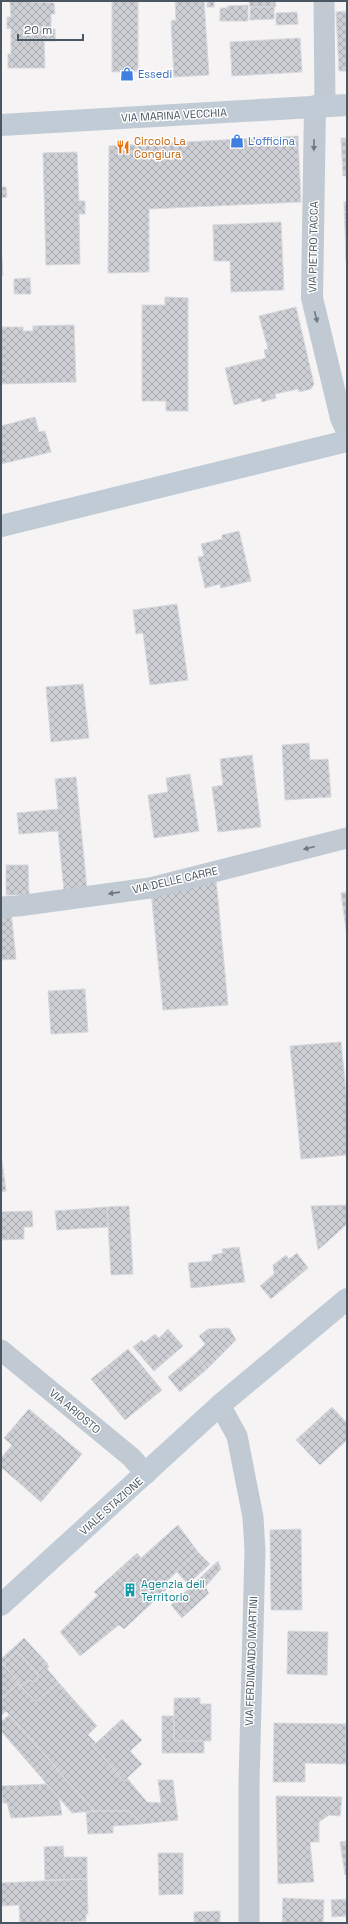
<svg xmlns="http://www.w3.org/2000/svg" width="348" height="1924" font-family="'Space Grotesk',sans-serif">
<defs>
<pattern id="building-cross-hatch" width="8" height="8" patternUnits="userSpaceOnUse"><rect width="8" height="8" fill="#cdcfd5"/><path d="M0 0l8 8M0 8l8-8" fill="none" stroke="#a8abb0"/></pattern>
</defs>
<rect width="100%" height="100%" fill="#f5f3f3"/>
<g fill="url(#building-cross-hatch)" stroke="#d7d9de">
<path d="M10,1L54,3L55,14H51V29H55V41H44L45,68H8V54H11V28L7,29V17H11Z"/>
<path d="M112,1H138V71L112,72Z"/>
<path d="M175,1H204L209,75L174,77L171,21L176,20Z"/>
<rect x="207" y="1" width="7" height="6"/>
<path d="M249,1H275L276,7H250Z"/>
<path d="M248,5V21H220V8H227V6Z"/>
<path d="M250,7H274V19L250,20Z"/>
<path d="M347,11V71H339L336,12Z"/>
<path d="M297,12L298,24L276,25V13Z"/>
<path d="M300,38L302,72L232,76L230,42Z"/>
<path d="M298,136L301,202L149,209V272L108,273L109,146Z"/>
<path d="M341,138H347V176H343Z"/>
<path d="M77,152L79,201H85V214H79L80,264L46,265L43,153Z"/>
<path d="M1,187H6L7,197L1,198Z"/>
<path d="M344,202H347L346,261Z"/>
<path d="M281,222L284,290L231,292L230,261H214L213,225Z"/>
<path d="M1,242L3,275H1Z"/>
<path d="M30,278L31,294H14V279Z"/>
<path d="M165,297L188,298V411H166V401H142V305H165Z"/>
<path d="M296,307L314,384L311,389L299,392L298,389L275,394L276,398L262,402L261,398L234,405L225,368L266,358L264,350L268,349L259,316Z"/>
<path d="M74,325L76,382L1,384V327H23V331H33V326Z"/>
<path d="M35,417L39,432L45,431L51,452L1,464V426Z"/>
<path d="M239,531L251,581L221,588L220,584L205,588L198,557L204,556L201,544L222,539V535Z"/>
<path d="M177,604L188,680L150,685L143,633L136,634L133,610Z"/>
<path d="M83,684L89,738L51,742L46,687Z"/>
<path d="M309,743L310,760L328,759L331,797L285,800L282,745Z"/>
<path d="M252,755L261,827L218,832L212,787L223,785L220,759Z"/>
<path d="M190,774L199,831L154,838L148,795L168,792L166,778Z"/>
<path d="M76,777L87,889L64,891L58,831L19,834L17,813L58,809L55,779Z"/>
<path d="M6,865H28L29,895H6Z"/>
<path d="M216,879L228,1005L163,1010L151,892Z"/>
<path d="M347,892V937L341,893Z"/>
<path d="M11,911L16,959L1,960V912Z"/>
<path d="M85,989L88,1032L51,1034L48,991Z"/>
<path d="M341,1042L347,1102V1155L301,1159L290,1046Z"/>
<path d="M1,1153L6,1191L1,1192Z"/>
<path d="M347,1205V1224L318,1250L311,1206Z"/>
<path d="M129,1206L133,1274L111,1275L107,1207Z"/>
<path d="M107,1207L108,1227L57,1230L55,1211Z"/>
<path d="M32,1211L33,1227H24V1239L1,1240V1212Z"/>
<path d="M239,1247L245,1282L191,1288L188,1263L212,1261V1255L223,1253L222,1249Z"/>
<path d="M297,1253L308,1268L271,1299L260,1286L274,1274L273,1265L286,1255L289,1259Z"/>
<path d="M229,1328L236,1340L207,1369L195,1354L205,1344L199,1336L208,1329Z"/>
<path d="M168,1329L183,1346L154,1371L133,1347L142,1340L144,1343L155,1334L159,1338Z"/>
<path d="M128,1349L162,1390L125,1420L91,1379Z"/>
<path d="M195,1354L207,1369L180,1392L168,1377Z"/>
<path d="M332,1407L347,1423V1440L320,1465L296,1440Z"/>
<path d="M29,1409L82,1454L41,1502L1,1467V1458L12,1445L4,1438Z"/>
<path d="M178,1525L198,1552L165,1583L167,1589L124,1629L119,1625L80,1656L60,1632L98,1595L94,1592L137,1553L141,1558Z"/>
<path d="M301,1529L302,1610H271L270,1530Z"/>
<path d="M198,1552L210,1564L188,1584L176,1571Z"/>
<path d="M218,1561L221,1569L205,1587L209,1593L182,1618L171,1605Z"/>
<path d="M288,1631L328,1632L327,1675L287,1674Z"/>
<path d="M24,1638L48,1664L37,1673L17,1651L3,1664L1,1663V1659Z"/>
<path d="M17,1651L39,1676L33,1682L30,1680L21,1686L3,1664Z"/>
<path d="M1,1663L19,1683L1,1699Z"/>
<path d="M47,1664L49,1667L47,1669L59,1683L36,1701L21,1686L30,1680L33,1682L39,1676L37,1673Z"/>
<path d="M59,1683L97,1726L88,1735L96,1743L93,1746L124,1781L127,1778L147,1802L161,1803L158,1780H173L178,1820L142,1824L130,1811H94L6,1711L1,1716V1699L18,1684L36,1701Z"/>
<path d="M174,1698H200V1704H211V1741H174Z"/>
<path d="M9,1715L18,1725L94,1811L72,1813L1,1731V1722Z"/>
<path d="M162,1716H174V1741H204V1753H162Z"/>
<path d="M122,1719L142,1740L130,1751L142,1764L124,1781L93,1746Z"/>
<path d="M274,1723L346,1724V1764L305,1763V1782H273Z"/>
<path d="M47,1784L59,1797L62,1815L11,1818L7,1803H3L1,1786Z"/>
<path d="M276,1796L342,1797L340,1816L329,1815L319,1822V1842H310L314,1882L278,1884Z"/>
<path d="M100,1811H130L142,1824L113,1826V1833L88,1834L86,1812Z"/>
<path d="M347,1841V1874L345,1875L340,1842Z"/>
<path d="M63,1846L64,1857H87V1879L45,1880L44,1847Z"/>
<path d="M158,1853H183V1894L159,1895Z"/>
<path d="M87,1879L88,1914H86V1921L20,1923L19,1905L1,1906V1883Z"/>
<path d="M283,1898L324,1900L323,1923H282Z"/>
<path d="M347,1899V1916L332,1917L331,1900Z"/>
<path d="M220,1911V1923H194V1912Z"/>
</g>
<g fill="none" stroke-linecap="round" stroke-linejoin="round">
<g stroke="#c1cad2" stroke-width="21">
<path d="M324,1L325,106"/>
<path d="M1,907L18,906L150,888L347,838"/>
<path d="M1,1350L131,1457L146,1474"/>
<path d="M220,1405L237,1436L253,1517L255,1551L249,1783V1923"/>
</g>
<path stroke="#c1cad2" stroke-width="22" d="M315,106L312,298L341,418L347,431"/>
<g stroke="#c1cbd6" stroke-width="22">
<path d="M1,125L347,105"/>
<path d="M1,526L347,441"/>
<path d="M1,1605L220,1405L347,1299"/>
</g>
</g>
<defs><path id="oneway-solid" d="M-6-.8H1V-3.2L6.5 0L1 3.2V.8H-6Z"/></defs>
<g fill="#6e7983">
<use href="#oneway-solid" transform="translate(314 145) rotate(91)"/>
<use href="#oneway-solid" transform="translate(316 317) rotate(76)"/>
<use href="#oneway-solid" transform="translate(309 848) rotate(166)"/>
<use href="#oneway-solid" transform="translate(114 893) rotate(172)"/>
</g>
<defs>
<g id="shop-bare" transform="scale(1.08)"><path d="M-5-2.5h2.3a2.7 3.5 0 0 1 5.4 0H5L5.5 6h-11ZM-1.5-2.5h3a1.5 2.3 0 0 0-3 0Z" fill="#3f7fe0" stroke="#fff" stroke-width="2.5" paint-order="stroke"/></g>
<g id="restaurant-bare" transform="scale(1.08)"><path d="M-5-6h1v4h1v-4h1v4h1v-4h1v5L-1.5 .5V6h-2V.5L-5-1ZM5-6V6H3V1.5H1.5Q1.5-4 5-6Z" fill="#e8710a" stroke="#fff" stroke-width="2.5" paint-order="stroke"/></g>
<g id="building-bare" transform="scale(1.08)"><path d="M-4-6H4V6H1V3H-1V6H-4ZM-2.5-4.3h1.7v1.8h-1.7ZM.8-4.3h1.7v1.8H.8ZM-2.5-1h1.7V.8h-1.7ZM.8-1h1.7V.8H.8Z" fill="#0f9aa8" stroke="#fff" stroke-width="2.5" paint-order="stroke"/></g>
</defs>
<g fill-rule="evenodd">
<use href="#shop-bare" x="127" y="74"/>
<use href="#shop-bare" x="237" y="141"/>
<use href="#restaurant-bare" x="123" y="147"/>
<use href="#building-bare" x="130" y="1590"/>
</g>
<g text-anchor="middle" dominant-baseline="central" stroke-width="3" stroke-linejoin="round" paint-order="stroke">
<g font-size="11" fill="#366cbe" stroke="#fff" text-anchor="start">
<text x="138" y="74">Essedi</text>
<text x="248" y="141">L'officina</text>
</g>
<g font-size="11" fill="#4a5661" stroke="#fff">
<text transform="translate(174 115) rotate(-3)">VIA MARINA VECCHIA</text>
<text transform="translate(313 247) rotate(-89)">VIA PIETRO TACCA</text>
<text transform="translate(175 880) rotate(-13)">VIA DELLE CARRE</text>
<text transform="translate(75 1411) rotate(40)">VIA ARIOSTO</text>
<text transform="translate(111 1506) rotate(-42)">VIALE STAZIONE</text>
<text transform="translate(251 1661) rotate(-88)">VIA FERDINANDO MARTINI</text>
</g>
<g font-size="11" fill="#c56008" stroke="#fff" text-anchor="start">
<text x="134" y="141">Circolo La<tspan x="134" dy="13">Congiura</tspan></text>
</g>
<g font-size="11" fill="#0d838f" stroke="#fff" text-anchor="start">
<text x="141" y="1584">Agenzia dell<tspan x="141" dy="13">Territorio</tspan></text>
</g>
</g>
<rect width="348" height="1924" fill="none" stroke="#4a5661" stroke-width="4"/>
<path d="M18 34v6h65v-6" fill="none" stroke="#4a5661" stroke-width="2"/>
<text x="24" y="34" font-size="12" fill="#4a5661" stroke="#ffffff" stroke-width="3" paint-order="stroke">20 m</text>
</svg>
